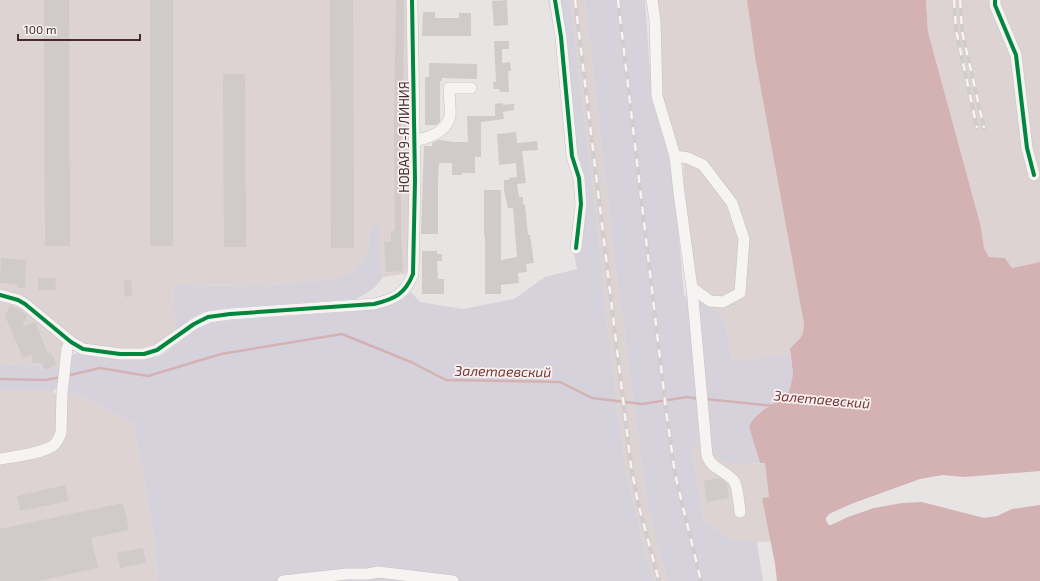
<svg xmlns="http://www.w3.org/2000/svg" width="1040" height="581" font-family="'Exo 2',sans-serif">
<rect width="100%" height="100%" fill="#e9e4e4"/>
<g fill="#dcd3d2">
<path d="M0,0H409L410,273L383,277L379,264V226H371L367,255L354,270L338,278L262,286L173,285L175,331L155,344L141,348H117L83,345L0,291Z"/>
<path d="M570,0H585L615,262L642,466L647,502L659,552L668,581H654L646,557L625,466L604,300L602,264Z"/>
<path d="M657,0H747L755,57L804,324V333L801,339L790,349V354L732,361L724,317L703,303L694,283L684,192L683,165L662,95Z"/>
<path d="M926,0H1040V262L1012,268L1005,258L989,257L984,248L981,227L928,32Z"/>
<path d="M0,300L13,303L23,308L61,341L63,345L62,366L51,370H41L40,366L0,364Z"/>
<path d="M0,390H54V393L66,395L75,393L134,424L155,540L158,581H0Z"/>
<path d="M710,436L739,465L765,463L769,497L763,498L771,541L751,543L732,540L704,521L692,449L701,437Z"/>
</g>
<g fill="#d6d2dc">
<path d="M548,0H570L602,264L604,300L625,466L646,557L654,581H158L155,540L134,424L75,393L66,395L69,358L76,353L120,359H145L161,356L197,329L211,323L234,320L358,311L389,306L403,299L411,292L420,302L463,309L514,299L545,277L577,269L573,249L578,205L563,117L556,37Z"/>
<path d="M585,0H645L652,99L669,158L675,194L684,296L703,303L724,317L732,361L790,354L793,374L791,390L771,406L759,413L749,427L760,463L739,465L722,461L713,446L710,436L701,437L692,449L704,521L732,540L757,542L763,581H668L659,552L647,502L642,466L615,262Z"/>
<path d="M371,226H379V264L383,277C376,288 368,293 356,299L228,308L206,311L190,319L175,331L173,285L262,286L338,278L354,270L367,255Z"/>
<path d="M0,364L40,366L41,370H51L62,366L59,386L54,390H0Z"/>
</g>
<path fill="#d4b2b4" d="M747,0H926L928,32L981,227L984,248L989,257L1005,258L1012,268L1040,262V471L964,477L943,475L920,479L851,504L829,514L826,518V521L829,525H831L848,517L874,508L902,503L922,502L984,518L997,516L1012,509L1040,505V581H777L775,564L762,498L769,497L765,463H760L749,427C756,409 778,405 790,390L793,374L790,349C798,339 804,339 804,324L755,57Z"/>
<g fill="none" stroke-linecap="round" stroke-linejoin="round">
<g stroke="#d4b2b4" stroke-width="2.5">
<path d="M66,376L100,368L148,376L221,354L342,334L411,362L446,380L560,382L592,398L642,404L687,397L699,399"/>
<path d="M0,379L46,380L61,377"/>
<path d="M706,399L774,406"/>
</g>
</g>
<g fill="#d0caca">
<path d="M44,0H69L70,246H45Z"/>
<rect x="150" y="0" width="23" height="246"/>
<path d="M330,0H353L354,248H331Z"/>
<path d="M396,0H404V11L403,122H401V231L403,271L386,272L384,242H391V231H395L394,127Z"/>
<path d="M507,0L508,25L494,26L492,1Z"/>
<path d="M423,12H435V18H459V13H471V36H422Z"/>
<path d="M494,41H509V49H502V63L510,62L511,71H508L509,92H500L499,89H494L493,82H496Z"/>
<path d="M429,63L477,64V79L442,78V81H440V122L436,125H425V77H429Z"/>
<path d="M223,74H245L246,247H224Z"/>
<path d="M503,103V105L514,104V110L503,112L504,119L481,122V157H475V173H462V175H452V163H439L438,178V234H421L424,146H432V143L439,140L453,142H468L467,116H495V104Z"/>
<path d="M516,132L517,143L537,141L538,150L522,151L526,183L517,184L519,197H523V205L525,204L528,235H530L534,263L526,264L527,272L518,273L519,283L501,285V294H485V237H484V190H501V260L517,257L513,208H508L504,190V180H509V178L517,177L516,163L499,165L497,134Z"/>
<path d="M422,251H437V254H442V261H437L438,279H444V294H422Z"/>
<path d="M1,258L26,260L25,288H17V284L0,283Z"/>
<path d="M38,278H56L55,290H38Z"/>
<path d="M131,280L132,296L125,297L124,281Z"/>
<path d="M10,305L27,315L22,327L35,322L48,354L51,352L56,364L48,369H43V363H32V354L23,358L5,316Z"/>
<path d="M720,478L727,484L729,498L707,502L704,481Z"/>
<path d="M65,485L69,501L20,511L17,496Z"/>
<path d="M123,503L129,530L91,538L98,568L38,581H0V529Z"/>
<path d="M143,548L146,563L120,568L117,553Z"/>
</g>
<g fill="none" stroke-linecap="round" stroke-linejoin="round">
<g stroke="#c7c2c2" stroke-width="12">
<g id="minor">
<path d="M555,0L561,37L572,156L579,178L581,204L576,248"/>
<path d="M652,0L655,21L657,96L675,156L679,193L692,288L707,456C712,469 726,471 734,481C738,487 739,505 740,512"/>
<path d="M995,0V5L1016,55L1027,148L1034,175"/>
<path d="M414,141C428,138 445,133 450,117C451,110 449,96 449,88H471"/>
<path d="M675,156L688,158L703,165L732,203L744,239L740,293L723,302L710,301L692,288"/>
<path d="M0,295L18,300L25,304L71,342L83,349L120,354H144L157,350L194,324L208,317L230,314L374,304C395,299 405,294 413,274L415,180L412,0"/>
<path d="M0,459C13,457 46,453 55,444C58,441 59,437 61,433L62,394L67,348L71,342"/>
<path d="M283,581L347,574H368L378,572L453,581"/>
</g>
</g>
<use href="#minor" stroke="#f6f3f3" stroke-width="11"/>
<g stroke="#d1cdcc" stroke-width="4">
<g id="rail">
<path d="M575,0L631,466L638,503L659,581"/>
<path d="M618,0L666,410L675,474L701,581"/>
<path d="M954,0L956,30L977,128"/>
<path d="M960,0L962,31L984,128"/>
</g>
</g>
<use href="#rail" stroke="#f8f2f2" stroke-width="2.5" stroke-dasharray="8" stroke-linecap="butt"/>
<g stroke="#f8f2f2" stroke-width="6">
<g id="cycleway">
<path d="M555,0L561,37L572,156L579,178L581,204L576,248"/>
<path d="M995,0V5L1016,55L1027,148L1034,175"/>
<path d="M0,295L18,300L25,304L71,342L83,349L120,354H144L157,350L194,324L208,317L230,314L374,304C395,299 405,294 413,274L415,180L412,0"/>
</g>
</g>
<use href="#cycleway" stroke="#00873e" stroke-width="4"/>
</g>
<g text-anchor="middle" dominant-baseline="central" stroke-width="3.5" stroke-linejoin="round" paint-order="stroke">
<g font-size="13" fill="#432b2a" stroke="#f8f2f2">
<text transform="translate(404 137) rotate(-90)">НОВАЯ 9-Я ЛИНИЯ</text>
</g>
<g font-size="14" font-style="italic" fill="#773435" stroke="#f8f2f2">
<text transform="translate(503 371) rotate(1)">Залетаевский</text>
<text transform="translate(822 399) rotate(5)">Залетаевский</text>
</g>
</g>
<path d="M18 34v6h122v-6" fill="none" stroke="#432b2a" stroke-width="2"/>
<text x="24" y="34" font-size="12" fill="#432b2a" stroke="#f8f2f2" stroke-width="3" paint-order="stroke">100 m</text>
</svg>
